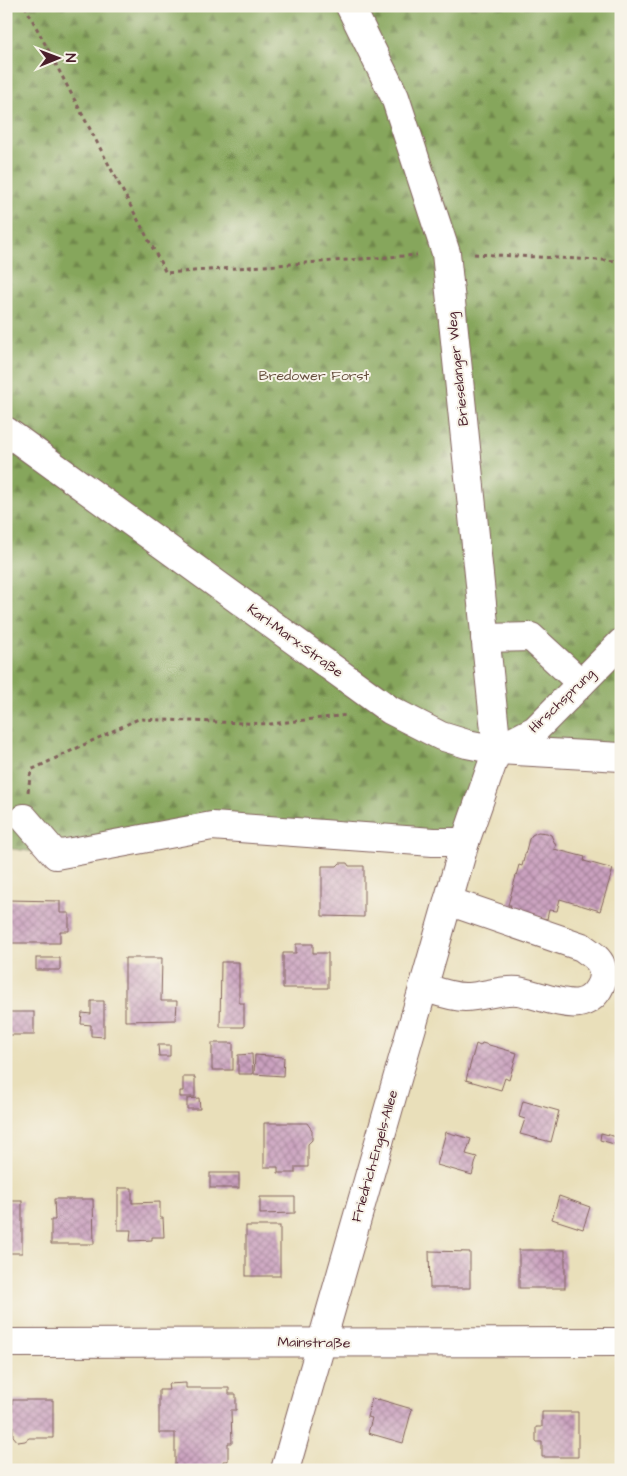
<svg xmlns="http://www.w3.org/2000/svg" width="627" height="1476" font-family="'Architects Daughter',sans-serif">
<defs>
<pattern id="forest-firs" width="22" height="20" patternUnits="userSpaceOnUse" patternTransform="scale(1.25)"><rect width="22" height="20" fill="#86a65b"/><path d="M5 1l3.5 6h-7zM16 11l3.5 6h-7z" fill="#70874b"/></pattern>
<pattern id="building-cross-hatch" width="8" height="8" patternUnits="userSpaceOnUse" patternTransform="scale(1.25)"><rect width="8" height="8" fill="#caa1bf"/><path d="M0 0l8 8M0 8l8-8" fill="none" stroke="#a6839b"/></pattern>
</defs>
<rect width="100%" height="100%" fill="#f7f3e8"/>
<filter id="ink" filterUnits="userSpaceOnUse"><feTurbulence type="fractalNoise" baseFrequency=".02" numOctaves="2"/><feDisplacementMap in="SourceGraphic" scale="10" xChannelSelector="R" yChannelSelector="G"/><feConvolveMatrix kernelMatrix="1 2 1 2 8 2 1 2 1" color-interpolation-filters="sRGB"/></filter>
<filter id="wash" filterUnits="userSpaceOnUse"><feTurbulence type="fractalNoise" baseFrequency=".0096" numOctaves="4" result="noise"/><feDisplacementMap in="SourceGraphic" scale="20" xChannelSelector="R" yChannelSelector="G"/><feGaussianBlur stdDeviation="1.12" result="paint"/><feColorMatrix in="noise" values="0 0 0 0 0 0 0 0 0 0 0 0 0 0 0 0 0 1.4 0 .05"/><feComposite in="paint" operator="in"/></filter>
<g filter="url(#wash)">
<rect width="100%" height="100%" fill="#e9dfba"/>
<path fill="url(#forest-firs)" stroke="#686243" d="M6,6H621V748L497,750L465,842L212,826L56,855L6,848Z"/>
<g id="blocks">
<g fill="url(#building-cross-hatch)">
<path d="M617,804H621V825H618Z"/>
<path d="M538,832L547,833L551,835L556,846L554,849L585,857L584,861L613,869L600,911L560,899L557,911L549,910L547,919L509,911L511,905H508L519,865L522,866L529,839L532,835Z"/>
<path d="M340,863H347L349,866H364V917L322,916V866H337Z"/>
<path d="M7,900L60,901V913H69V931H60V943H7Z"/>
<path d="M296,944H313V953H328V988H283V953H296Z"/>
<rect x="36" y="958" width="24" height="12"/>
<path d="M125,958H162L161,1001H177L176,1020L125,1021Z"/>
<path d="M221,962H239V1003H244V1027H220Z"/>
<path d="M91,1001H104V1037L91,1036V1025L81,1024L82,1013L91,1014Z"/>
<rect x="6" y="1012" width="28" height="23"/>
<rect x="212" y="1043" width="21" height="27"/>
<path d="M482,1043L517,1053L509,1080L505,1078L501,1090L466,1080L476,1044L480,1046Z"/>
<path d="M158,1045H170V1056H159Z"/>
<path d="M252,1054L253,1074H238V1055Z"/>
<path d="M255,1055L284,1057L283,1076L254,1074Z"/>
<path d="M183,1077H195V1097H180V1091H183Z"/>
<path d="M199,1098L200,1109H187V1099Z"/>
<path d="M523,1101L559,1111L551,1142L520,1134L525,1119L519,1117Z"/>
<path d="M264,1123H307L312,1130V1140L308,1144V1167H295V1173H278V1167H264Z"/>
<path d="M446,1132L471,1139L466,1154L477,1157L472,1175L437,1165Z"/>
<path d="M601,1133L621,1138V1146L600,1140Z"/>
<rect x="210" y="1173" width="29" height="15"/>
<path d="M118,1188H132V1203L160,1202V1218H163L164,1237H152V1240L130,1241L131,1230H118Z"/>
<path d="M559,1196L590,1207L583,1229L552,1219Z"/>
<path d="M260,1197H295V1213L260,1214Z"/>
<path d="M54,1199H93L94,1244H51V1220H55Z"/>
<rect x="6" y="1201" width="16" height="52"/>
<rect x="246" y="1226" width="34" height="50"/>
<rect x="519" y="1250" width="46" height="38"/>
<path d="M429,1251L470,1252V1288H430Z"/>
<path d="M186,1383V1388H229V1394H236V1410H231L232,1443H228V1461H223V1470L175,1467V1433H159V1390H169L168,1384Z"/>
<path d="M372,1398L378,1400V1399L412,1409L403,1443L368,1433L372,1418L367,1417Z"/>
<path d="M12,1400H53V1438H29L25,1441L18,1442L13,1436Z"/>
<path d="M542,1412H578V1457H542V1442H536V1427H542Z"/>
<path d="M496,1466L507,1469V1470H495Z"/>
</g>
</g>
</g>
<g filter="url(#ink)">
<use href="#blocks" fill-opacity="0" stroke="#82625d" stroke-width="1"/>
<g fill="none" stroke-linecap="round" stroke-linejoin="round">
<g stroke="#82625d" stroke-width="30">
<g id="minor">
<path d="M6,431L390,710L441,736L467,744L497,750L621,757"/>
<path d="M485,638L531,637L581,683"/>
<path d="M498,749L535,730L621,643"/>
<path d="M24,818L56,855L212,826L433,842H465"/>
<path d="M423,987C436,991 451,997 465,997C482,997 501,989 518,991C535,994 563,1006 579,1003C594,1001 608,981 601,965C598,957 588,952 582,947L448,901"/>
<path d="M6,1343L621,1342"/>
<path d="M285,1470L465,842L497,750L446,253L395,97L350,6"/>
</g>
</g>
<g stroke="#82625d" stroke-width="3" stroke-dasharray="4 4" stroke-linecap="butt">
<path d="M25,6L166,273L417,255"/>
<path d="M474,254L621,261"/>
<path d="M28,792L31,770L138,719L270,724L348,715"/>
</g>
<use href="#minor" stroke="#fff" stroke-width="28"/>
</g>
</g>
<g text-anchor="middle" dominant-baseline="central" stroke-width="4" stroke-linejoin="round" paint-order="stroke">
<g font-size="14" fill="#4a1f2b" stroke="#f7f3e8">
<text transform="translate(458 369) rotate(-96)">Brieselanger Weg</text>
<text transform="translate(295 641) rotate(36)">Karl-Marx-Straße</text>
<text transform="translate(562 701) rotate(-44)">Hirschsprung</text>
<text transform="translate(375 1156) rotate(-74)">Friedrich-Engels-Allee</text>
<text transform="translate(314 1343) rotate(1)">Mainstraße</text>
</g>
<g font-size="14" fill="#664f3d" stroke="#f7f3e8">
<text x="314" y="376">Bredower Forst</text>
</g>
</g>
<rect width="627" height="1476" fill="none" stroke="#f7f3e8" stroke-width="25"/>
<g transform="translate(58 58) rotate(89)" stroke="#f7f3e8" stroke-width="4" paint-order="stroke">
<path d="M0-4L9 19L0 12L-9 19Z" fill="#4a1f2b"/>
<text y="-8" font-size="14" font-weight="bold" text-anchor="middle" fill="#4a1f2b">N</text>
</g>
</svg>
